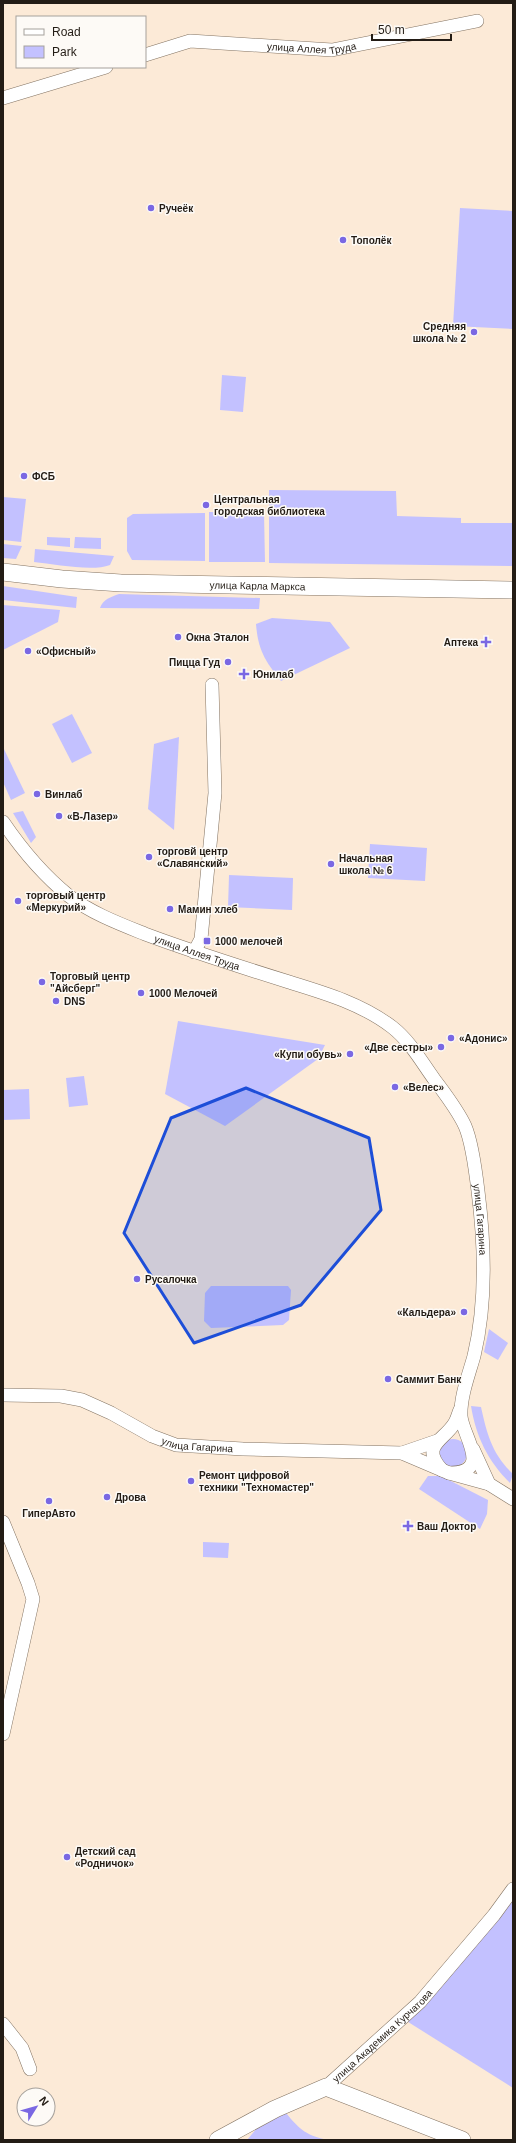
<svg xmlns="http://www.w3.org/2000/svg" width="516" height="2143" font-family="Arial,sans-serif">
<rect width="100%" height="100%" fill="#fcead7"/>
<g fill="#c3c1ff">
<path d="M460,208L513,211V329L453,326Z"/>
<path d="M222,375L246,377L243,412L220,410Z"/>
<path d="M269,490L396,491L397,516L461,518V523H513V566L269,563Z"/>
<path d="M3,497L26,499L21,542L3,540Z"/>
<path d="M209,512L264,513L265,562H209Z"/>
<path d="M205,513V561L132,560L127,551V518L133,514Z"/>
<path d="M47,537L70,538V547L47,545Z"/>
<path d="M75,537L101,538V549L74,548Z"/>
<path d="M3,544L22,546L16,559L3,558Z"/>
<path d="M35,549L114,556L110,565C92,572 55,564 34,562Z"/>
<path d="M3,586L77,597L76,608L3,600Z"/>
<path d="M119,594L260,598L259,609L100,608C103,599 111,597 119,594Z"/>
<path d="M3,605L60,610L58,622L3,650Z"/>
<path d="M272,618L330,622L350,648L281,681C265,661 258,650 256,624Z"/>
<path d="M72,714L92,753L72,763L52,724Z"/>
<path d="M179,737L174,830L148,809L154,744Z"/>
<path d="M3,747L25,793L11,800L3,782Z"/>
<path d="M23,811L36,837L31,843L13,813Z"/>
<path d="M370,844L427,848L425,881L368,878Z"/>
<path d="M229,875L293,878L292,910L228,907Z"/>
<path d="M178,1021L325,1045L318,1059L225,1126L165,1094Z"/>
<path d="M84,1076L88,1105L69,1107L66,1078Z"/>
<path d="M29,1089L30,1119L3,1120V1090Z"/>
<path d="M211,1286H288L291,1290L289,1320L283,1325L211,1328L204,1321L205,1293Z"/>
<path d="M489,1329L508,1343L498,1360L484,1352Z"/>
<path d="M471,1406L481,1407C487,1434 492,1454 513,1474L510,1483C488,1461 476,1437 471,1406Z"/>
<circle cx="453" cy="1453" r="14"/>
<path d="M428,1476H441L488,1500L487,1514L480,1529L419,1489Z"/>
<path d="M203,1542L229,1543L228,1558L203,1557Z"/>
<path d="M513,1887V2088L405,2020Z"/>
<path d="M286,2113C300,2130 307,2136 329,2140H247L263,2121Z"/>
</g>
<g fill="none" stroke-linecap="round" stroke-linejoin="round">
<g stroke="#847463" stroke-width="14">
<g id="minor">
<path id="s1" d="M145,55L190,41L332,50L477,21"/>
<path d="M3,98L106,67"/>
<path id="s2" d="M3,822C22,850 43,875 69,896C91,913 120,924 145,934C193,952 241,967 289,982C325,993 362,1004 392,1027C410,1041 421,1061 434,1079C445,1094 457,1109 465,1126C472,1142 476,1174 478,1191C485,1246 487,1302 474,1356C469,1374 460,1397 461,1416C462,1435 494,1473 449,1473"/>
<path d="M194,952L201,939L215,793L212,685"/>
<path id="s3" d="M3,1395L61,1396L82,1400L111,1413L152,1436L176,1445L243,1449L402,1453L449,1473L489,1484L513,1499"/>
<path d="M473,1449L489,1484"/>
<path d="M402,1453L437,1441"/>
<path d="M442,1470C420,1446 443,1441 454,1424C457,1420 458,1414 460,1410"/>
<path d="M3,1522L28,1583L33,1599L3,1734"/>
<path d="M3,2024L22,2048L30,2069"/>
<path id="s4" d="M326,2087L420,2002L494,1915L513,1889"/>
</g>
</g>
<g stroke="#847463" stroke-width="18">
<g id="major">
<path id="s5" d="M3,572L62,579L121,583L513,590"/>
<path d="M218,2140L275,2109L326,2087L462,2140"/>
</g>
</g>
<use href="#minor" stroke="#fff" stroke-width="13"/>
<use href="#major" stroke="#fff" stroke-width="17"/>
</g>
<path fill="#1d4ed8" fill-opacity="0.2" stroke="#1d4ed8" stroke-width="3" stroke-linejoin="round" d="M246,1088L369,1138L381,1210L301,1305L194,1343L124,1233L171,1118Z"/>
<g fill="#7a68e3" stroke="#fdfaf6" stroke-width="1.5">
<circle cx="151" cy="208" r="4"/>
<circle cx="343" cy="240" r="4"/>
<circle cx="474" cy="332" r="4"/>
<circle cx="24" cy="476" r="4"/>
<circle cx="206" cy="505" r="4"/>
<circle cx="178" cy="637" r="4"/>
<path d="M484 636h4v4h4v4h-4v4h-4v-4h-4v-4h4z"/>
<circle cx="28" cy="651" r="4"/>
<circle cx="228" cy="662" r="4"/>
<path d="M242 668h4v4h4v4h-4v4h-4v-4h-4v-4h4z"/>
<circle cx="37" cy="794" r="4"/>
<circle cx="59" cy="816" r="4"/>
<circle cx="149" cy="857" r="4"/>
<circle cx="331" cy="864" r="4"/>
<circle cx="18" cy="901" r="4"/>
<circle cx="170" cy="909" r="4"/>
<rect x="203" y="937" width="8" height="8" rx="2"/>
<circle cx="42" cy="982" r="4"/>
<circle cx="141" cy="993" r="4"/>
<circle cx="56" cy="1001" r="4"/>
<circle cx="451" cy="1038" r="4"/>
<circle cx="441" cy="1047" r="4"/>
<circle cx="350" cy="1054" r="4"/>
<circle cx="395" cy="1087" r="4"/>
<circle cx="137" cy="1279" r="4"/>
<circle cx="464" cy="1312" r="4"/>
<circle cx="388" cy="1379" r="4"/>
<circle cx="191" cy="1481" r="4"/>
<circle cx="107" cy="1497" r="4"/>
<circle cx="49" cy="1501" r="4"/>
<path d="M406 1520h4v4h4v4h-4v4h-4v-4h-4v-4h4z"/>
<circle cx="67" cy="1857" r="4"/>
</g>
<g text-anchor="middle" dominant-baseline="central" stroke-width="3" stroke-linejoin="round" paint-order="stroke">
<g font-size="10" fill="#231c15" stroke="#fdfaf6">
<text stroke="none"><textPath href="#s1" startOffset="169">улица Аллея Труда</textPath></text>
<text stroke="none"><textPath href="#s5" startOffset="255">улица Карла Маркса</textPath></text>
<text stroke="none"><textPath href="#s2" startOffset="240">улица Аллея Труда</textPath></text>
<text stroke="none"><textPath href="#s2" startOffset="668">улица Гагарина</textPath></text>
<text stroke="none"><textPath href="#s3" startOffset="205">улица Гагарина</textPath></text>
<text stroke="none"><textPath href="#s4" startOffset="76">улица Академика Курчатова</textPath></text>
</g>
<g font-size="10" font-weight="bold" fill="#231c15" stroke="#fdfaf6" text-anchor="start">
<text x="159" y="208">Ручеёк</text>
<text x="351" y="240">Тополёк</text>
<text x="466" y="326" text-anchor="end">Средняя<tspan x="466" dy="12">школа № 2</tspan></text>
<text x="32" y="476">ФСБ</text>
<text x="214" y="499">Центральная<tspan x="214" dy="12">городская библиотека</tspan></text>
<text x="186" y="637">Окна Эталон</text>
<text x="478" y="642" text-anchor="end">Аптека</text>
<text x="36" y="651">«Офисный»</text>
<text x="220" y="662" text-anchor="end">Пицца Гуд</text>
<text x="253" y="674">Юнилаб</text>
<text x="45" y="794">Винлаб</text>
<text x="67" y="816">«В-Лазер»</text>
<text x="157" y="851">торговй центр<tspan x="157" dy="12">«Славянский»</tspan></text>
<text x="339" y="858">Начальная<tspan x="339" dy="12">школа № 6</tspan></text>
<text x="26" y="895">торговый центр<tspan x="26" dy="12">«Меркурий»</tspan></text>
<text x="178" y="909">Мамин хлеб</text>
<text x="215" y="941">1000 мелочей</text>
<text x="50" y="976">Торговый центр<tspan x="50" dy="12">"Айсберг"</tspan></text>
<text x="149" y="993">1000 Мелочей</text>
<text x="64" y="1001">DNS</text>
<text x="459" y="1038">«Адонис»</text>
<text x="433" y="1047" text-anchor="end">«Две сестры»</text>
<text x="342" y="1054" text-anchor="end">«Купи обувь»</text>
<text x="403" y="1087">«Велес»</text>
<text x="145" y="1279">Русалочка</text>
<text x="456" y="1312" text-anchor="end">«Кальдера»</text>
<text x="396" y="1379">Саммит Банк</text>
<text x="199" y="1475">Ремонт цифровой<tspan x="199" dy="12">техники "Техномастер"</tspan></text>
<text x="115" y="1497">Дрова</text>
<text x="49" y="1513" text-anchor="middle">ГиперАвто</text>
<text x="417" y="1526">Ваш Доктор</text>
<text x="75" y="1851">Детский сад<tspan x="75" dy="12">«Родничок»</tspan></text>
</g>
</g>
<rect width="516" height="2143" fill="none" stroke="#231c15" stroke-width="8"/>
<rect x="16" y="16" width="130" height="52" fill="#fdfaf6" stroke="#a6a19c"/>
<rect x="24" y="29" width="20" height="6" fill="#ffffff" stroke="#a6a19c"/>
<text x="52" y="36" font-size="12" fill="#231c15">Road</text>
<rect x="24" y="46" width="20" height="12" fill="#c3c1ff" stroke="#a6a19c"/>
<text x="52" y="56" font-size="12" fill="#231c15">Park</text>
<g transform="translate(36 2107) rotate(53)"><circle r="19" fill="#fdfaf6" stroke="#a6a19c"/>
<path d="M0-3L7 15L0 10L-7 15Z" fill="#7a68e3"/>
<text y="-6" font-size="11" font-weight="bold" text-anchor="middle" fill="#231c15">N</text>
</g>
<path d="M372 34v6h79v-6" fill="none" stroke="#231c15" stroke-width="2"/>
<text x="378" y="34" font-size="12" fill="#231c15" stroke="#fdfaf6" stroke-width="3" paint-order="stroke">50 m</text>
</svg>
